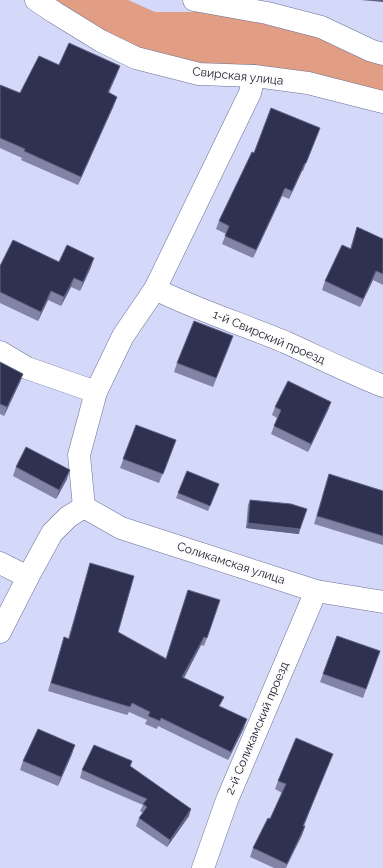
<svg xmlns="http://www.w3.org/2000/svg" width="383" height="868" font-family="Raleway,sans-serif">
<rect width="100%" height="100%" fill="#d4d8f9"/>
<path fill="#e29d85" d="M55,0H128L155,12H199L268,22L316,35L383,63V95L204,65L147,54L106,33Z"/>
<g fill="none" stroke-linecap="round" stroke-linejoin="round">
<g stroke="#6c7094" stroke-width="23">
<g id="street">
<path d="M36,0L54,12L101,41L136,58L199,74L254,76L308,83L383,102"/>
<path d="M194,0L267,13L321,27L372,51L383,54"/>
<path d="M155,289C197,310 242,324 285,342C318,357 350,373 383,386"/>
<path d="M0,352L27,368L96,392"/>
<path d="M84,507L79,455L96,392L123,336L155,289L250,93L254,76"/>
<path d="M84,507L121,528L316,591L383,602"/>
<path d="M0,563L28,577"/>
<path d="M0,632L28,577L52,533L68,517L84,507"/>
<path d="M203,868L227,800L316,591"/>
</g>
</g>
<use href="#street" stroke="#fff" stroke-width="22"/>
</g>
<g fill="#8284a5">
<path d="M59,65L117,74L109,92L114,105L78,185L21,160L22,158L0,148V85L20,93Z"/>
<path d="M320,128L303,171H302L289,199L282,196L253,258L222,244L226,234L216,229L219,221L254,153Z"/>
<path d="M357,227L383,239V285L373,280L360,307L322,290L325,281L350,249Z"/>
<path d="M59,262L91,267L80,291L71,287L61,306L48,300L38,321L0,303V266Z"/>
<path d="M230,345L213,387L174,372L177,363Z"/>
<path d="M0,362L23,374L20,382L4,416L0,414Z"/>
<path d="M331,402L328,410L308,452L271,434L277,418L272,415L275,407Z"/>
<path d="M136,425L176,440L159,483L120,468Z"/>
<path d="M16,467L67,479L56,499L13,476Z"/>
<path d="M187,471L219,484L208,511L176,498Z"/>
<path d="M329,474L383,491V545L314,524Z"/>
<path d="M250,500L299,534L246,528L248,505Z"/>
<path d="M90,563L118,632L166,658L188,590L207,638L204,646L201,645L184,678L220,707L244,728L228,760L158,726L157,729L145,724L147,720L129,712L127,715L48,691L64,637L68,639L88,571Z"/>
<path d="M337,636L380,651L363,698L320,682Z"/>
<path d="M72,754L58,786L20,770L23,761Z"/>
<path d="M132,761L130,766L189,816L167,847L136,826L139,818L143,813L140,811L143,805L80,778L82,770Z"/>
<path d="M329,762L304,826H305L302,835L286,868H274L250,857L253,848L270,819L282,793L275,789L278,781Z"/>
</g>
<g fill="#606383">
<path d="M361,0H383V2Z"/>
<path d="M120,66L117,74L105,101L108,92Z"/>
<path d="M117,97L114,105L78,185L81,177Z"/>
<path d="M305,163L302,171L289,199L292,191Z"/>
<path d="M285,188L282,196L253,258L256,250Z"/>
<path d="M94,258L91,267L80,291L83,282Z"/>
<path d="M376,271L373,280L360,307L363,299Z"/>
<path d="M74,278L71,287L61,306L64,297Z"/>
<path d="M51,291L48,300L38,321L41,312Z"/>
<path d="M23,374L20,382L4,416L7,407Z"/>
<path d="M331,402L328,410L308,452L311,444Z"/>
<path d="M70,470L67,479L56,499L59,490Z"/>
<path d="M248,523L300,529L299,534L246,528Z"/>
<path d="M204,637L201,645L180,685L182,677Z"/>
<path d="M247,719L244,728L228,760L231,752Z"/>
<path d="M75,745L72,754L58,786L61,777Z"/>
<path d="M191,809L189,816L167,847L170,840Z"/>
<path d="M305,826L302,835L285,868L287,864Z"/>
</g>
<g fill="#2f3151" stroke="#606383">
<path d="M69,43L120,66L108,92L117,97L81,177L24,151L25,149L0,138V85L20,93L39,56L59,65Z"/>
<path d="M271,108L320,128L306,163H305L292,191L285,188L256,250L225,236L229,226L219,221L252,152L254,153Z"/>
<path d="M357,227L383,239V274L376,271L363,299L325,281L342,245L351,249Z"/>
<path d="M13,240L59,262L67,245L94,258L83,282L74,278L64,297L51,291L41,312L0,292V266Z"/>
<path d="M194,321L233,336L216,378L177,363Z"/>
<path d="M0,362L23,374L7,407L0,404Z"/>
<path d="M288,381L331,402L311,444L274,426L281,410L275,407Z"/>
<path d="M136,425L176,440L163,474L123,459Z"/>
<path d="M26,447L70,470L59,490L16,467Z"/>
<path d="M187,471L219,484L210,506L178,493Z"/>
<path d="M329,474L383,491V536L317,516Z"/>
<path d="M250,500L291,504L307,509L300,529L248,523Z"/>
<path d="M90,563L134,576L118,632L166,659L188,590L220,600L207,638L204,637L182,677L224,697L219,706L247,719L231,752L161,718L160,721L148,716L150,712L132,703L130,707L51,683L64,637L69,639Z"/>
<path d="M337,636L380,651L366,689L323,674Z"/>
<path d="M38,729L75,745L61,777L23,761Z"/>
<path d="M296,738L333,754L303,826H305L287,864L253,848L268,818L270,819L286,784L278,781Z"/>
<path d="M94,745L132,761L130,766L191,809L170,840L139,818L147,807L143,804L147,799L82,770Z"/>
</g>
<g text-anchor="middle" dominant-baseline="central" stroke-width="4" stroke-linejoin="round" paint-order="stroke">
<g font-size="12" fill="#1b1c2b" stroke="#fcfcfc">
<text transform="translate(238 76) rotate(6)">Свирская улица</text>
<text transform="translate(269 337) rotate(23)">1-й Свирский проезд</text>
<text transform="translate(231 563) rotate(18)">Соликамская улица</text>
<text transform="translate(257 728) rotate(-67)">2-й Соликамский проезд</text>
</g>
</g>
</svg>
